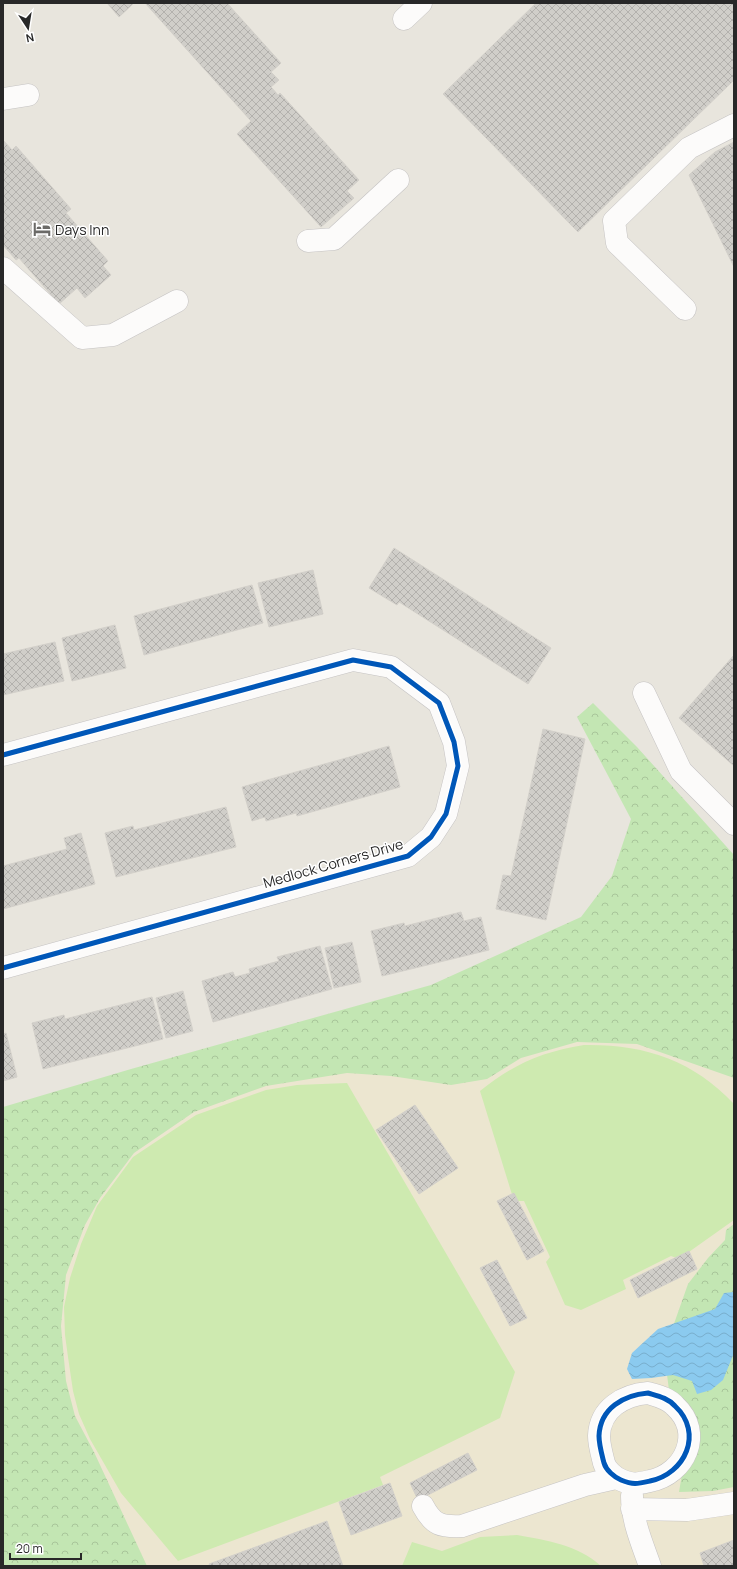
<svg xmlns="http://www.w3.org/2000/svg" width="737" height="1569" font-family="Manrope,sans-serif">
<defs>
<pattern id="forest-crowns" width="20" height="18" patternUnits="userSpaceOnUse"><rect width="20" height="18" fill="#c3e6b3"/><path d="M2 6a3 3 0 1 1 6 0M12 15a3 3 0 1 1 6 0" fill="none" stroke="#a8c59a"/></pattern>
<pattern id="water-waves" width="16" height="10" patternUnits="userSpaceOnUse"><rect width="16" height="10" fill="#8bcaef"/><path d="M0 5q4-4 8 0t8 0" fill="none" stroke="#78aecd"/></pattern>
<pattern id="building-cross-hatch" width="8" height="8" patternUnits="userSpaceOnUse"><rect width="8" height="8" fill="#d0cec9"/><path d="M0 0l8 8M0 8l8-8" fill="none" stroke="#b3b1ad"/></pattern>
</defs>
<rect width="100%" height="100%" fill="#e8e5dd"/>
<path fill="#ece6d0" d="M645,967L734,1044V1566H98L14,1310L156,1116Z"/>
<g fill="url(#forest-crowns)">
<path d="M593,703L637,747L734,855V1078L637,1044L577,1042L521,1058L487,1079L451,1085L391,1076L347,1073L266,1086L194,1112L134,1153L100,1198L85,1225L66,1275L61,1326L66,1381L75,1416L94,1452L147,1566H3V1107L131,1069L431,985L581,917L612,876L631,819L577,717Z"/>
<path d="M734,1224V1487L713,1491L679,1492L682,1474L698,1442L669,1390L664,1352L688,1284L708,1258L725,1240L726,1230Z"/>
</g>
<g fill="#ceeab0">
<path d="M584,1045C644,1044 693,1060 734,1104V1220L679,1259L671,1256L623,1280L626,1289L581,1310L565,1305L546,1262L550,1257L524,1201H514L480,1091C514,1064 541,1052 584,1045Z"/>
<path d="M347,1083L515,1372L500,1418L380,1477L383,1485L178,1561L121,1493L90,1439L79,1414L73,1391L68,1357L65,1335L64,1307L70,1278L81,1244L97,1206L133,1157L196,1115L266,1090L297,1085Z"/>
<path d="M517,1535C546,1540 578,1545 601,1566H402L412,1542L442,1551L480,1537Z"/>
</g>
<path fill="url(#water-waves)" d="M734,1292V1353L723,1380L711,1390L697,1394L692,1381L673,1375L651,1378L632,1379L627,1369L632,1353L658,1329L715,1309L724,1293Z"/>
<g fill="url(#building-cross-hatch)" stroke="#d3d0ca">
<path d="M107,3H134L119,17Z"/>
<path d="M145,3H227L281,63L271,72L279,80L271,87L278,95L280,93L359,180L347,191L354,198L321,227L237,134L251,121Z"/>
<path d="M536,3H734V80L578,232L443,94Z"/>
<path d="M3,140L12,150L16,146L71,209L66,213L108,261L103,266L111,275L85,298L77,288L59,304L19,258L16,260L3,245Z"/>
<path d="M734,142V267L689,175L715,152Z"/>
<path d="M394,548L551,648L528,684L399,602L397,605L369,588Z"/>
<path d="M313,570L323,614L269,627L258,583Z"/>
<path d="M252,585L263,623L144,655L134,616Z"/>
<path d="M115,625L126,668L72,681L62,638Z"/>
<path d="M55,642L64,681L3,695V654Z"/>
<path d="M734,655V766L679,718Z"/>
<path d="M543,729L585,739L546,920L496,909L503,875L511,876Z"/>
<path d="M389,746L400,787L297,816L296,813L266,821L265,817L252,821L242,787Z"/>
<path d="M226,807L236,847L116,877L105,833L133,826L134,830Z"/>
<path d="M81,833L95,884L3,909V866L67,849L64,838Z"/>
<path d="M461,912L464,921L481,917L489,950L382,976L371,931L404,923L405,926Z"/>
<path d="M352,942L361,982L334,988L325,948Z"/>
<path d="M320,946L332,989L213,1022L202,981L233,972L235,977L250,973L249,969L279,961L277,957Z"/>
<path d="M183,991L193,1031L166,1038L156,998Z"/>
<path d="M152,997L163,1039L43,1069L32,1023L64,1015L65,1019Z"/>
<path d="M6,1033L17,1077L3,1081V1034Z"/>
<path d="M415,1105L458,1168L419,1194L376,1130Z"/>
<path d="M514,1193L544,1251L527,1260L497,1201Z"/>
<path d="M689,1251L697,1269L638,1298L630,1280Z"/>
<path d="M497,1260L527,1318L510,1326L480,1268Z"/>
<path d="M468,1453L477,1470L418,1500L410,1483Z"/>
<path d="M390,1483L402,1516L351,1535L339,1502Z"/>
<path d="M327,1521L343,1566H210L209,1564Z"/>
<path d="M734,1540V1566H704L700,1553Z"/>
</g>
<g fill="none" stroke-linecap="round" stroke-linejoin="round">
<g stroke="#c5c3c3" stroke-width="23">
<g id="minor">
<path d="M404,19L421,3"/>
<path d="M3,99L28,95"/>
<path d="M308,241L334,239L398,180"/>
<path d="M3,268L82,338L113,335L177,301"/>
<path d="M685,309L617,243L614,221L689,148L734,125"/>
<path d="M644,693L681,771L734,824"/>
<path d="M3,755L353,660L391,667L439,703L454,742L458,766L446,814L431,837L408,856L3,968"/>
<path d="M648,1393C658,1396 668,1398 675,1406C704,1433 685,1474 650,1481C637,1484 633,1485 621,1480C614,1477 606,1470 604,1463C602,1455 599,1445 599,1436C600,1408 624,1395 648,1393Z"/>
<path d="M632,1496C632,1521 642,1543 650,1566"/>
<path d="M423,1506C433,1525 441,1527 462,1526L585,1485L616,1478"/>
<path d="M632,1509L687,1510L734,1503"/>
</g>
</g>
<use href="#minor" stroke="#fcfbfa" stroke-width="22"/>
<g stroke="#fff" stroke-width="8">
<g id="cycleway">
<path d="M3,755L353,660L391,667L439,703L454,742L458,766L446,814L431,837L408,856L3,968"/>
<path d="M648,1393C658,1396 668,1398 675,1406C704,1433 685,1474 650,1481C637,1484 633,1485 621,1480C614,1477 606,1470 604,1463C602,1455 599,1445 599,1436C600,1408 624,1395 648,1393Z"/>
</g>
</g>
<use href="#cycleway" stroke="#0057b8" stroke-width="5"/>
</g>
<defs>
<g id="hotel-bare" transform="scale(1.38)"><path d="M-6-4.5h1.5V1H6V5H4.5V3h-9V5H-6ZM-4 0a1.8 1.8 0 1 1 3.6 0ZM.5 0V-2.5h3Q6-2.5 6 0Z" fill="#6b6a67" stroke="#fff" stroke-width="2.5" paint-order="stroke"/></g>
</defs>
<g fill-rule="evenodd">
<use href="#hotel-bare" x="42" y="229"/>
</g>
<g text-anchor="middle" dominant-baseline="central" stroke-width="3" stroke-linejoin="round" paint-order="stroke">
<g font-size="14" fill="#282828" stroke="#fff" text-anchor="start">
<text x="55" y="229">Days Inn</text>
</g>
<g font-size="14" fill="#282828" stroke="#fff">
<text transform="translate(333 863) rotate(-16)">Medlock Corners Drive</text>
</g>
</g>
<rect width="737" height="1569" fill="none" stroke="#282828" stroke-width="8"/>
<g transform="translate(28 28) rotate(168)" stroke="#ffffff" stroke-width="3" paint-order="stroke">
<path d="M0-3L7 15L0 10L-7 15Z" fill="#282828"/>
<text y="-6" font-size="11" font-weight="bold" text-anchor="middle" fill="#282828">N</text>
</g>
<path d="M10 1553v6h71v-6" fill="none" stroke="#282828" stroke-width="2"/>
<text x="16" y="1553" font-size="12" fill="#282828" stroke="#ffffff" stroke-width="3" paint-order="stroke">20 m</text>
</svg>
